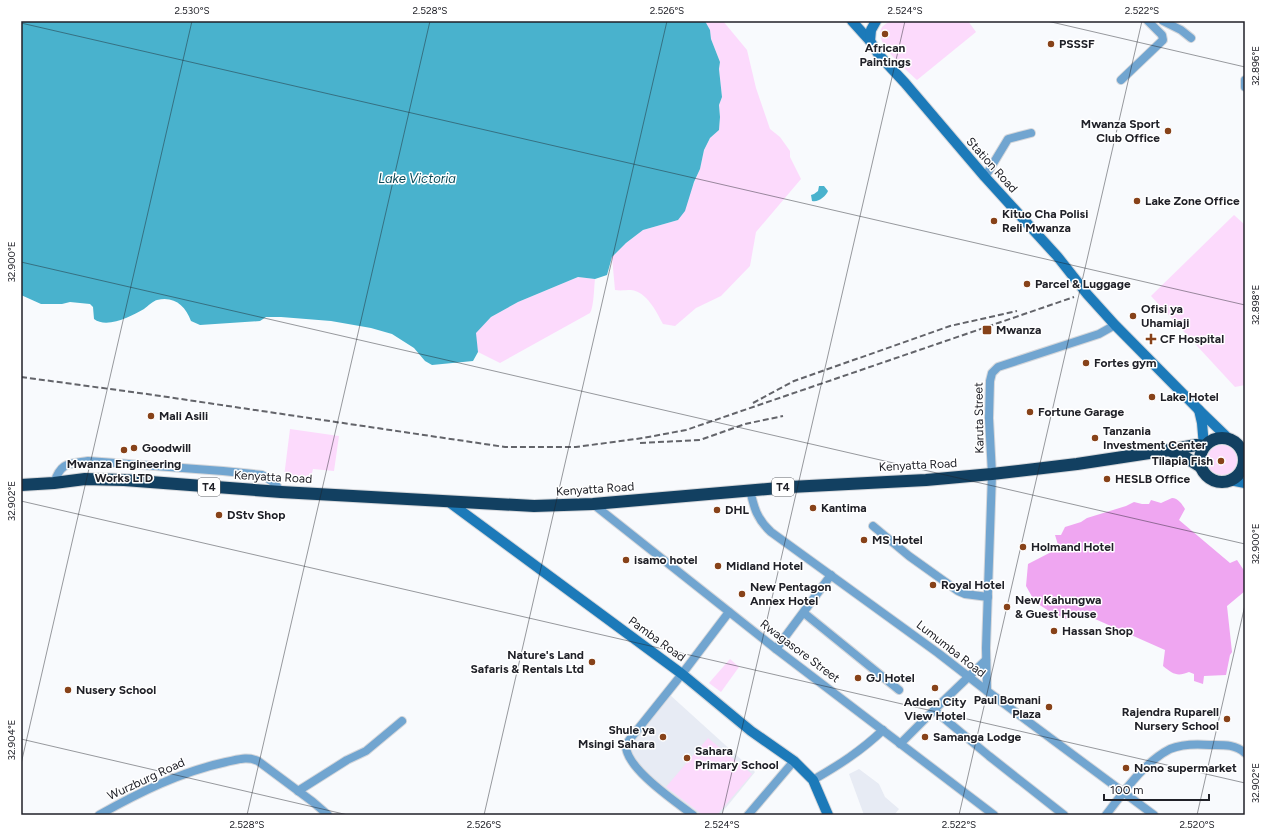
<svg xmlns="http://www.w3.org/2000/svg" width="1266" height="836" font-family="Figtree,sans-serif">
<rect width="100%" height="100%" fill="#f8fafd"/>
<g fill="#e7ebf4">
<path d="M670,695L755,772L720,815H698L641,768L628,748Z"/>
<path d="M859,769L879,784L885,797L899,809L894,815H864L849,774Z"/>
</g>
<g fill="#fcdafc">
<path d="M705,21H723L747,50L756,88L770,129L780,137L790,151V157L801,179L756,232L750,266L721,296L696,308L675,326L663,324C656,311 647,292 631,290C625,290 621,291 615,290L612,257L626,243L643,230L678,220L700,169L704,150L710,138L719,130L720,117L719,105L722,97L719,69L720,62L711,39L710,30Z"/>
<path d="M890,21H968L976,32L917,80C907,70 872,43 882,27C884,25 887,23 890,21Z"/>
<path d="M1234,215L1245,225V385L1235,387L1151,296Z"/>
<path d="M578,277L595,279C594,287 594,307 590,313L500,363L478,352L475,333L491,317L518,302Z"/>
<path d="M290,429L339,436L334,471L313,469L310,481L284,477Z"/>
<circle cx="1222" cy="460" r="15"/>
<path d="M730,659L739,667L721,692L709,683Z"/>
<path d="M708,738L752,774L717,815H703L666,787Z"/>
</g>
<path fill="#efa6f1" d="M1172,498C1178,498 1182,504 1185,509L1179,520L1230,563L1237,560L1245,572V591L1227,606L1232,652L1230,655L1226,675L1204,676L1203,684L1194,681V674L1189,672C1177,677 1173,674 1163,666L1165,650L1086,615L1066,619L1049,611L1035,602L1026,586L1028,564L1059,548L1055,535H1061L1065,527L1081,522L1087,518L1126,506L1134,502L1142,504H1149L1151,500L1161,503Z"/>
<g fill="#49b2cd">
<path d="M21,21H705L710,30L711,39L720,62L719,69L722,97L719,105L720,117L719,130L710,138L704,150L700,169L694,182L685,211L678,220L643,230L626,243L612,257L607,275L595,279L578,277L518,302L491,317L476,333L478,352L473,361L432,365L425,361L414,348L392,334L371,328L331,321L281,317H266L260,321L200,325L191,321C185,306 175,296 157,300C153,301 148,306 144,309C132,316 107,329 94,319L93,307L90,304L70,302L62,304H41L21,295Z"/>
<path d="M819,186H824L828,191C826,196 818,203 812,201L811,195L814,194L818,191Z"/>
</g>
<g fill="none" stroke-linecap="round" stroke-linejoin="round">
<g stroke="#d5d7db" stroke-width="10">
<g id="street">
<path d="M1163,21L1181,30L1191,38"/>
<path d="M1121,80L1163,40L1162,35L1148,21"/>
<path d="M1245,80V87"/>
<path d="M985,177L1008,139L1031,133"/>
<path d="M54,483C61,462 68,464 88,461L223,471L262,475C271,479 276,484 281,492"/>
<path d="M750,490C754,508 757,519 771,532L938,653L987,691L1154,815"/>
<path d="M593,504L776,649L994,815"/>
<path d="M873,526L909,556L958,591L965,594L988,597"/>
<path d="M804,613L899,690"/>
<path d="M776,649L831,575"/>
<path d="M987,691L986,648L992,474L989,418L990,381L992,373L998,367L1099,334L1115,325"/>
<path d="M934,710L989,756L1064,815"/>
<path d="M900,744L934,710L986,660"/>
<path d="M813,780C839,765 861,751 883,730"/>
<path d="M298,791L347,760L366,751L402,721"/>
<path d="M99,815C140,792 180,772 226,762C237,760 247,756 258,761L313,802L328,815"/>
<path d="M693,815C676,802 625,768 626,745L630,739L682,674L729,612"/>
<path d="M748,815L794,761"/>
<path d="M1106,815C1123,793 1144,762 1170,749C1182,744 1198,744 1210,745C1223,745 1235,744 1245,753"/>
</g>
</g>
<g stroke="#d5d7db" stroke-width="12">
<g id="secondary">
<path d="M852,21L870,41L879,55L905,83L985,177L1057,256L1087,294L1115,325L1199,410L1229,439"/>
<path d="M870,41L871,30L876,21"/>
<path d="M1199,410L1202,423L1204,446"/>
<path d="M1244,457L1245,458"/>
<path d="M1230,480L1245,483"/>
<path d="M449,502L682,674L751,731L794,761L813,780L828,815"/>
</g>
</g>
<g stroke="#d5d7db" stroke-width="14">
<g id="highway">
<circle cx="1222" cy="460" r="22"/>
<path d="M1169,450L1185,457L1201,467"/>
<path d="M21,485L54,483L85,479L124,480L281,492L534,506L593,504L790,487L926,480L992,474L1077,464L1169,450L1196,445L1204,446"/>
</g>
</g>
<use href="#street" stroke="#71a5d0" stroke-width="8"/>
<use href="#secondary" stroke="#1c7ab9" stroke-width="10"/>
<use href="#highway" stroke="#124061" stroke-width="12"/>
<g stroke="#63646a" stroke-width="2" stroke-dasharray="6 3" stroke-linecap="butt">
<path d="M21,377L147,394L505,447H576L643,438L686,430L1074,297"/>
<path d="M753,403L794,381L950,326L1017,311"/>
<path d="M640,443L700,440L745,424L783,416"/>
</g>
</g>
<path fill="none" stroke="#202128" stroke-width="1" stroke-opacity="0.45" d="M1047,21L1245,67M21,23L1245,305M21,262L1245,544M21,501L1245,783M21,739L348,815M21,764L192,21M247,815L430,21M484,815L667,21M722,815L905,21M959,815L1142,21M1197,815L1245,605"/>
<g fill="#874219" stroke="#fff" stroke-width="1.5">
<circle cx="885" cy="34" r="4"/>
<circle cx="1051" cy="44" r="4"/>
<circle cx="1168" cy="131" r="4"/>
<circle cx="1137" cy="201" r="4"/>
<circle cx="994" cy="221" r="4"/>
<circle cx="1027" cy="284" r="4"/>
<circle cx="1133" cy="316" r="4"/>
<rect x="982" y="325" width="10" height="10" rx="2"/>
<path d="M1149 333h4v4h4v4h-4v4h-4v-4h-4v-4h4z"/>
<circle cx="1086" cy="363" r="4"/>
<circle cx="1152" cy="397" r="4"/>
<circle cx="1030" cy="412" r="4"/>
<circle cx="151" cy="416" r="4"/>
<circle cx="1095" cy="438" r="4"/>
<circle cx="134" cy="448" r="4"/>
<circle cx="124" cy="450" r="4"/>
<circle cx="1221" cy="461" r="4"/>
<circle cx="1107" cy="479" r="4"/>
<circle cx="813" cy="508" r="4"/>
<circle cx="717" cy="510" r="4"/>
<circle cx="219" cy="515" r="4"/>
<circle cx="864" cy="540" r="4"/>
<circle cx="1023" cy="547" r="4"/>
<circle cx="626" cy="560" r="4"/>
<circle cx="718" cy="566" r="4"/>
<circle cx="933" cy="585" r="4"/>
<circle cx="742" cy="594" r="4"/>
<circle cx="1007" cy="607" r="4"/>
<circle cx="1054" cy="631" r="4"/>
<circle cx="592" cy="662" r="4"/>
<circle cx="858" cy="678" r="4"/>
<circle cx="935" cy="688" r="4"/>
<circle cx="68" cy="690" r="4"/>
<circle cx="1049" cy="707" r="4"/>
<circle cx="1227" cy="719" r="4"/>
<circle cx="663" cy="737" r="4"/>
<circle cx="925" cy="737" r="4"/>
<circle cx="687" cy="758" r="4"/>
<circle cx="1126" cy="768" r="4"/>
</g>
<g text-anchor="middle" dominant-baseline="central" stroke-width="3" stroke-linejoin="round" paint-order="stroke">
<g fill="#fff" stroke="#636468" stroke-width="1">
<rect x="198" y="478" width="22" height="18" rx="3"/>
<rect x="772" y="478" width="22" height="18" rx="3"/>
</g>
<g font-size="11" font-weight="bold" fill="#202128">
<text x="209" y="487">T4</text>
<text x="783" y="487">T4</text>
</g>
<g font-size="12" font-weight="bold" fill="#202128" stroke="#fff" text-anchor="start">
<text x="1059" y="44">PSSSF</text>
<text x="885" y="48" text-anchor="middle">African<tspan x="885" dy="14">Paintings</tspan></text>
<text x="1160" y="124" text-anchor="end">Mwanza Sport<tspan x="1160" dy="14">Club Office</tspan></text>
<text x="1145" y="201">Lake Zone Office</text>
<text x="1002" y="214">Kituo Cha Polisi<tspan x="1002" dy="14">Reli Mwanza</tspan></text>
<text x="1035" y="284">Parcel &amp; Luggage</text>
<text x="1141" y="309">Ofisi ya<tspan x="1141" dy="14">Uhamiaji</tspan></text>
<text x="996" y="330">Mwanza</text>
<text x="1160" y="339">CF Hospital</text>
<text x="1094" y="363">Fortes gym</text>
<text x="1160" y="397">Lake Hotel</text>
<text x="1038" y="412">Fortune Garage</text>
<text x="159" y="416">Mali Asili</text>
<text x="1103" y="431">Tanzania<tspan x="1103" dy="14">Investment Center</tspan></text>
<text x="142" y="448">Goodwill</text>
<text x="1213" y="461" text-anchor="end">Tilapia Fish</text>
<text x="124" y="464" text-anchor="middle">Mwanza Engineering<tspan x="124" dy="14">Works LTD</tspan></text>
<text x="1115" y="479">HESLB Office</text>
<text x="821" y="508">Kantima</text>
<text x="725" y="510">DHL</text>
<text x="227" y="515">DStv Shop</text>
<text x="872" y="540">MS Hotel</text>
<text x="1031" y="547">Holmand Hotel</text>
<text x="634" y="560">isamo hotel</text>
<text x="726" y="566">Midland Hotel</text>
<text x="941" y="585">Royal Hotel</text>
<text x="750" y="587">New Pentagon<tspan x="750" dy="14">Annex Hotel</tspan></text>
<text x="1015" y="600">New Kahungwa<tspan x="1015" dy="14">&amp; Guest House</tspan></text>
<text x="1062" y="631">Hassan Shop</text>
<text x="584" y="655" text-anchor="end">Nature's Land<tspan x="584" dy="14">Safaris &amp; Rentals Ltd</tspan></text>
<text x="866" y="678">GJ Hotel</text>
<text x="76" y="690">Nusery School</text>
<text x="1041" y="700" text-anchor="end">Paul Bomani<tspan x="1041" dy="14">Plaza</tspan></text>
<text x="935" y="702" text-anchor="middle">Adden City<tspan x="935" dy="14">View Hotel</tspan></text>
<text x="1219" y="712" text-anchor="end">Rajendra Ruparell<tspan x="1219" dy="14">Nursery School</tspan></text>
<text x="655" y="730" text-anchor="end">Shule ya<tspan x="655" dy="14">Msingi Sahara</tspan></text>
<text x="933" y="737">Samanga Lodge</text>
<text x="695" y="751">Sahara<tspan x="695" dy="14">Primary School</tspan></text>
<text x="1134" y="768">Nono supermarket</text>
</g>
<g font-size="12" fill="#202128" stroke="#fff">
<text transform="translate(992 165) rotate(48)">Station Road</text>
<text transform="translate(979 418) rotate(-91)">Karuta Street</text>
<text transform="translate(918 465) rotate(-3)">Kenyatta Road</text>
<text transform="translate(273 477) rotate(3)">Kenyatta Road</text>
<text transform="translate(595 489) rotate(-4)">Kenyatta Road</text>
<text transform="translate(657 639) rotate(36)">Pamba Road</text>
<text transform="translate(951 649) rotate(38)">Lumumba Road</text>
<text transform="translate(800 651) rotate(37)">Rwagasore Street</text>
<text transform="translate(146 779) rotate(-25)">Wurzburg Road</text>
</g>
<g font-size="13" font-style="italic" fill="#094957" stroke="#fff">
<text x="417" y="178">Lake Victoria</text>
</g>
</g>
<rect width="1266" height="836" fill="none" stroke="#ffffff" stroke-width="44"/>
<path d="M1104 794v6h105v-6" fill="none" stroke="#202128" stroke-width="2"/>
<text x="1110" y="794" font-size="12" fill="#202128" stroke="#ffffff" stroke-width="3" paint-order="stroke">100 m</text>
<rect x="22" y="22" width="1222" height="792" fill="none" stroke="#202128" stroke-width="1.5"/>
<g font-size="10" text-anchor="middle" fill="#202128">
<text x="192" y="14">2.530°S</text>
<text x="430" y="14">2.528°S</text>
<text x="667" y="14">2.526°S</text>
<text x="905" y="14">2.524°S</text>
<text x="1142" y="14">2.522°S</text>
<text transform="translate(1255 66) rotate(-90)" y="4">32.896°E</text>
<text transform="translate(11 262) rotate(-90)" y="4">32.900°E</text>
<text transform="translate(1255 305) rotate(-90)" y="4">32.898°E</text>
<text transform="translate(11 501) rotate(-90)" y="4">32.902°E</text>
<text transform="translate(1255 544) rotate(-90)" y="4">32.900°E</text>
<text transform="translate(11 740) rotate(-90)" y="4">32.904°E</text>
<text transform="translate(1255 783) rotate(-90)" y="4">32.902°E</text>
<text x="247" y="828">2.528°S</text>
<text x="484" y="828">2.526°S</text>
<text x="722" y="828">2.524°S</text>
<text x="959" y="828">2.522°S</text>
<text x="1197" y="828">2.520°S</text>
</g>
</svg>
